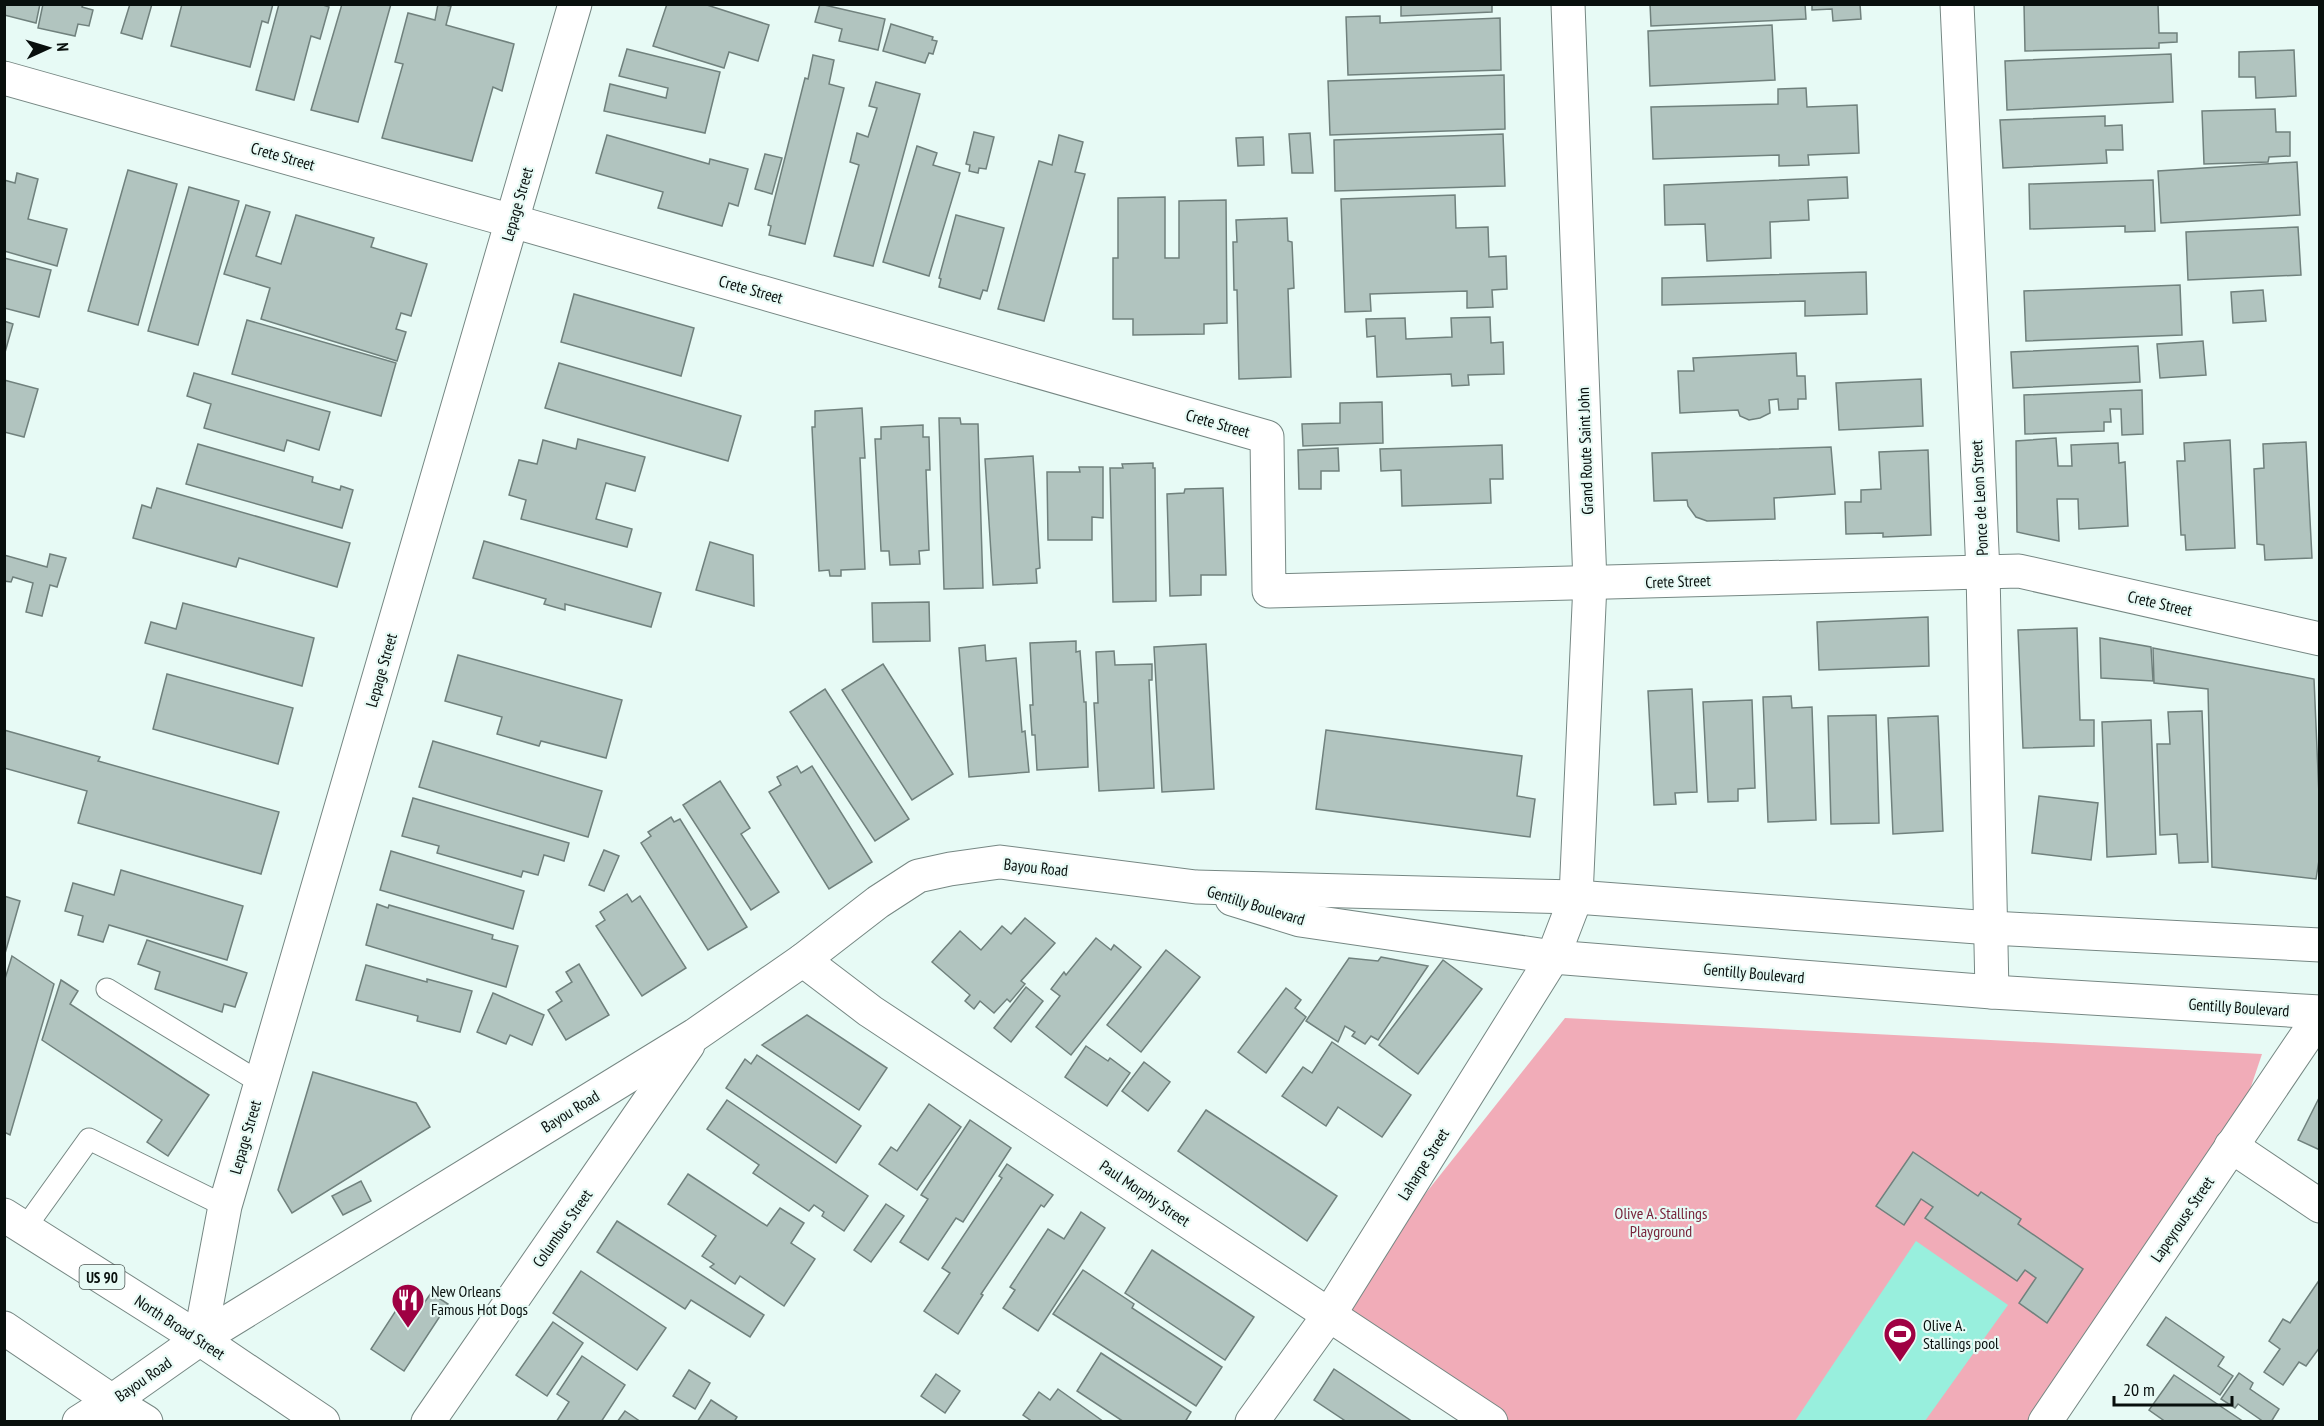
<svg xmlns="http://www.w3.org/2000/svg" width="2324" height="1426" font-family="'PT Sans Narrow',sans-serif">
<rect width="100%" height="100%" fill="#e7faf5"/>
<path fill="#f1acb8" d="M1565,1018L2262,1054L2231,1146L2045,1421H1491L1329,1315Z"/>
<path fill="#98efdd" d="M1916,1241L2008,1305L1925,1421H1795Z"/>
<g fill="#b1c4bf" stroke="#70817d" stroke-width="1.5">
<path d="M4,4H40L36,23L4,15Z"/>
<path d="M43,4H83L82,7L93,10L89,26L78,24L75,36L38,28Z"/>
<path d="M130,4H152L142,39L121,33Z"/>
<path d="M182,4H273L268,23L262,21L250,67L171,46Z"/>
<path d="M279,4H320L329,7L320,39L311,36L294,100L256,90Z"/>
<path d="M342,4H391L358,122L311,110Z"/>
<path d="M438,4L451,6L446,25L514,44L502,91L493,87L472,161L382,138L403,64L395,62L408,13L435,20Z"/>
<path d="M667,4H704L769,25L758,61L729,52L724,68L653,46Z"/>
<path d="M820,4L885,19L878,50L839,41L842,29L815,22Z"/>
<path d="M1401,4H1492V12L1401,16Z"/>
<path d="M1650,4H1805L1806,19L1651,26Z"/>
<path d="M1812,4H1860L1861,19L1833,21L1832,9L1812,10Z"/>
<path d="M2024,4H2158L2159,33H2177V42L2159,43V48L2025,51Z"/>
<path d="M1380,16V23L1500,18L1501,70L1348,75L1346,17Z"/>
<path d="M891,24L933,37L932,40L937,41L933,54L929,53L925,63L883,51Z"/>
<path d="M1772,25L1775,80L1650,86L1648,31Z"/>
<path d="M627,49L720,72L705,133L604,111L610,84L666,98L668,88L619,76Z"/>
<path d="M2294,50L2296,96L2256,98L2255,77H2239V52Z"/>
<path d="M2171,54L2173,102L2007,110L2005,61Z"/>
<path d="M813,55L834,60L829,84L844,88L805,244L769,235L771,226L768,225L805,78L808,79Z"/>
<path d="M1504,75L1505,129L1330,135L1328,81Z"/>
<path d="M876,82L920,94L873,266L834,256L859,165L850,162L857,133L868,137L877,108L869,106Z"/>
<path d="M1806,88L1807,107L1857,105L1859,153L1808,155L1809,165L1779,166V155L1653,159L1651,107L1778,104V89Z"/>
<path d="M2275,109L2276,132H2290V156L2269,157L2268,162L2204,164L2202,111Z"/>
<path d="M2105,116V126L2122,125L2123,150H2106L2107,163L2003,168L2000,120Z"/>
<path d="M974,132L994,137L986,169L979,168L978,173L969,171L970,165L966,164Z"/>
<path d="M1310,133L1313,173H1292L1289,134Z"/>
<path d="M1503,134L1505,186L1335,191L1334,140Z"/>
<path d="M607,135L709,164L710,159L748,169L738,206L729,203L722,226L658,208L663,192L596,173Z"/>
<path d="M1059,135L1083,142L1075,172L1085,174L1044,321L998,309L1039,161L1052,165Z"/>
<path d="M1263,137L1264,165L1238,166L1236,138Z"/>
<path d="M917,146L937,153L933,165L960,173L929,276L883,262Z"/>
<path d="M765,154L782,158L772,194L755,189Z"/>
<path d="M2297,162L2300,215L2161,223L2158,171Z"/>
<path d="M128,170L177,184L138,325L88,311Z"/>
<path d="M17,173L38,179L28,219L67,229L57,266L4,251V180L15,183Z"/>
<path d="M1847,177L1848,198L1808,200L1809,220L1770,222L1771,258L1707,261L1705,224L1665,225L1664,185Z"/>
<path d="M2153,180L2155,231L2125,232V226L2030,229L2029,184Z"/>
<path d="M189,187L239,201L198,345L148,331Z"/>
<path d="M1455,195L1456,228L1488,227L1489,257L1506,256L1507,289L1492,290L1493,307L1467,308V291L1370,294L1371,311L1345,312L1341,199Z"/>
<path d="M1165,197V258H1179V201L1226,200L1227,323L1204,324V334L1133,335V319H1113V258H1118V198Z"/>
<path d="M246,205L270,212L256,256L281,264L296,215L374,238L371,247L427,264L411,316L401,313L396,329L406,332L397,361L261,319L270,288L224,274Z"/>
<path d="M956,215L1004,228L987,291L983,290L980,299L939,287L941,279L939,278Z"/>
<path d="M1287,218L1288,241L1292,242L1294,288L1288,289L1291,377L1239,379L1237,290H1234L1233,242H1237L1236,220Z"/>
<path d="M2298,227L2301,275L2188,280L2186,232Z"/>
<path d="M4,258L51,270L39,317L4,308Z"/>
<path d="M1866,272L1867,314L1805,316V301L1662,305V278Z"/>
<path d="M2180,285L2182,335L2026,341L2024,291Z"/>
<path d="M2263,290L2266,321L2233,323L2231,292Z"/>
<path d="M574,294L694,328L681,376L561,342Z"/>
<path d="M1490,317L1491,343L1503,342L1504,374L1468,375L1469,385L1452,386L1451,374L1377,377L1375,336L1367,337L1366,319L1405,318L1406,339L1452,337L1451,318Z"/>
<path d="M247,320L396,363L381,416L232,374Z"/>
<path d="M4,321L13,324L4,356Z"/>
<path d="M2203,341L2206,375L2160,378L2157,344Z"/>
<path d="M2138,346L2140,382L2013,388L2011,352Z"/>
<path d="M1796,353L1797,376H1805L1806,399H1798V409L1779,410L1778,399L1769,400L1770,413L1760,418L1749,420L1740,416L1738,410L1680,413L1678,371H1694L1693,358Z"/>
<path d="M559,363L741,416L728,461L545,408Z"/>
<path d="M194,373L330,412L319,450L287,440L284,451L204,428L211,404L187,396Z"/>
<path d="M1921,379L1923,426L1839,430L1836,383Z"/>
<path d="M4,380L38,389L24,437L4,432Z"/>
<path d="M2142,390L2143,434L2122,435L2121,409H2110L2111,422H2104V431L2025,434L2024,395Z"/>
<path d="M1382,402L1383,443L1303,446L1302,424L1340,423V403Z"/>
<path d="M862,408L865,458H860L865,569L841,570V576H830L829,570L819,571L812,427H815V411Z"/>
<path d="M939,418H960L961,424H978L983,588L944,589Z"/>
<path d="M923,425V437H929L930,470H926L929,550L919,551L920,564L890,565L889,551H881L875,439H881V427Z"/>
<path d="M2056,438L2058,466H2072L2071,445L2118,443L2119,463L2125,462L2128,526L2079,529L2078,499H2057L2059,541L2017,532L2016,441Z"/>
<path d="M578,439L645,457L635,491L606,483L596,519L632,529L627,547L521,519L526,500L509,495L519,460L537,464L543,440L576,449Z"/>
<path d="M2230,440L2235,548L2186,550L2185,535H2181L2177,461H2185L2184,443Z"/>
<path d="M2306,442L2312,558L2265,560L2264,545L2257,544L2254,469L2264,468L2263,444Z"/>
<path d="M198,444L313,477L312,482L340,490L341,486L353,490L342,528L186,484Z"/>
<path d="M1502,445L1503,479H1490L1491,503L1402,506L1401,470L1381,471L1380,449Z"/>
<path d="M1831,447L1835,494L1774,498L1775,519L1707,521L1696,517L1688,506L1687,500L1654,501L1652,453Z"/>
<path d="M1338,448L1339,471H1321V489H1299L1298,450Z"/>
<path d="M1928,450L1931,535L1883,537V533L1846,534L1845,502H1861V490L1881,489L1879,452Z"/>
<path d="M1033,456L1040,568L1036,569L1037,583L993,585L985,459Z"/>
<path d="M1153,463V468H1155L1156,601L1113,602L1110,468H1123L1122,464Z"/>
<path d="M1079,467H1103V518L1092,517V540H1048L1047,472H1080Z"/>
<path d="M157,488L350,543L337,587L239,558L236,567L133,538L142,505L151,508Z"/>
<path d="M1223,488L1226,575H1201V595L1170,596L1167,494L1184,493L1185,489Z"/>
<path d="M484,541L661,593L651,627L565,604V610L544,604L546,599L473,578Z"/>
<path d="M710,542L753,555L754,606L696,590Z"/>
<path d="M50,554L66,558L57,587L50,585L42,616L26,612L33,583L13,577L11,582L4,581V555L47,567Z"/>
<path d="M929,602L930,641L873,642L872,603Z"/>
<path d="M183,603L314,638L302,686L145,643L151,622L176,629Z"/>
<path d="M1928,617L1929,666L1819,670L1817,622Z"/>
<path d="M2077,628L2080,720H2094V746L2023,748L2018,630Z"/>
<path d="M2100,638L2151,647L2153,681L2101,678Z"/>
<path d="M1076,641V652L1080,651L1084,702H1086L1088,767L1037,770L1035,735H1032L1030,705H1033L1030,643Z"/>
<path d="M1206,644L1214,789L1162,792L1154,647Z"/>
<path d="M985,645L986,661L1016,658L1022,732L1025,731L1029,772L969,777L959,648Z"/>
<path d="M2153,648L2314,679L2320,818V854L2316,879L2212,867L2208,689L2154,683Z"/>
<path d="M1114,651L1115,665L1152,664V680H1149L1154,788L1099,791L1094,703H1098L1096,652Z"/>
<path d="M458,655L622,700L606,758L541,741L539,746L497,734L502,717L445,701Z"/>
<path d="M883,664L953,774L912,800L842,690Z"/>
<path d="M167,674L293,708L278,764L153,729Z"/>
<path d="M825,689L909,819L875,841L790,712Z"/>
<path d="M1692,689L1697,792L1675,793L1676,804L1654,805L1648,691Z"/>
<path d="M1791,696L1792,708L1812,707L1816,820L1768,822L1763,697Z"/>
<path d="M1752,700L1755,788L1738,789V801L1708,802L1703,702Z"/>
<path d="M2202,711L2208,862L2179,863L2177,834L2160,835L2157,744H2170L2168,712Z"/>
<path d="M1876,715L1879,823L1831,824L1828,716Z"/>
<path d="M1938,716L1943,831L1893,834L1888,718Z"/>
<path d="M2151,720L2156,854L2107,857L2102,722Z"/>
<path d="M4,730L100,757L98,761L279,812L261,874L78,823L87,791L4,768Z"/>
<path d="M1326,730L1522,756L1517,796L1535,799L1530,837L1316,809Z"/>
<path d="M433,741L602,791L588,837L419,787Z"/>
<path d="M797,766L801,773L812,766L872,862L829,889L769,792L781,785L777,777Z"/>
<path d="M720,781L750,828L741,834L779,892L751,910L683,805Z"/>
<path d="M2039,796L2098,803L2091,860L2032,853Z"/>
<path d="M413,798L569,843L564,861L544,855L538,875L523,871L521,877L437,853L439,846L402,836Z"/>
<path d="M671,817L674,822L680,819L747,927L708,950L641,843L651,836L648,832Z"/>
<path d="M604,850L619,856L604,891L589,885Z"/>
<path d="M391,851L524,891L513,929L380,890Z"/>
<path d="M121,870L243,906L227,960L109,925L103,942L78,935L83,916L65,911L73,883L114,895Z"/>
<path d="M627,894L632,902L640,896L686,968L642,996L596,926L605,920L600,912Z"/>
<path d="M4,896L20,901L4,957Z"/>
<path d="M377,904L388,908L389,905L493,935L492,939L518,946L506,987L366,945Z"/>
<path d="M1025,918L1055,943L1021,981L1025,984L1010,1002L1007,999L994,1013L980,1001L974,1009L965,1001L970,995L932,962L960,931L981,950L1002,926L1011,934Z"/>
<path d="M1096,938L1111,950L1114,945L1141,967L1071,1055L1036,1027L1060,996L1051,989L1064,972L1066,975Z"/>
<path d="M147,940L247,973L235,1007L224,1004L222,1012L155,989L160,972L138,964Z"/>
<path d="M1166,950L1200,977L1141,1052L1107,1025Z"/>
<path d="M12,956L54,984L10,1135L4,1132V982Z"/>
<path d="M1381,957L1428,966L1378,1040L1371,1036L1365,1044L1352,1036L1355,1032L1345,1026L1338,1042L1306,1021L1349,958L1378,961Z"/>
<path d="M1443,960L1482,989L1418,1074L1379,1045Z"/>
<path d="M579,964L609,1015L566,1040L548,1010L562,1001L556,992L572,982L566,972Z"/>
<path d="M366,965L427,982V979L472,991L460,1032L417,1021L418,1016L356,1000Z"/>
<path d="M61,980L78,991L70,1004L209,1095L168,1156L147,1142L162,1120L42,1040Z"/>
<path d="M1026,987L1043,1001L1011,1042L994,1028Z"/>
<path d="M1286,988L1301,1000L1295,1008L1306,1017L1266,1073L1238,1052Z"/>
<path d="M493,993L544,1015L532,1045L510,1035L506,1044L477,1032Z"/>
<path d="M807,1015L887,1068L859,1110L762,1045Z"/>
<path d="M1332,1042L1411,1095L1382,1137L1338,1107L1326,1126L1282,1096L1303,1067L1312,1073Z"/>
<path d="M1086,1046L1108,1061L1110,1058L1130,1073L1107,1106L1065,1077Z"/>
<path d="M757,1055L861,1126L836,1163L726,1088L745,1059L751,1064Z"/>
<path d="M1144,1062L1170,1082L1148,1111L1122,1091Z"/>
<path d="M313,1072L416,1103L430,1127L292,1213L278,1190Z"/>
<path d="M2320,1096V1150L2298,1140Z"/>
<path d="M727,1100L868,1196L844,1231L822,1216L824,1212L814,1205L809,1211L753,1173L759,1165L707,1129Z"/>
<path d="M929,1104L961,1127L917,1190L879,1164L891,1147L897,1151Z"/>
<path d="M1206,1110L1337,1196L1307,1241L1178,1151Z"/>
<path d="M970,1120L1011,1148L963,1222L956,1218L928,1260L900,1242L928,1199L921,1195Z"/>
<path d="M1913,1152L1978,1196L1981,1192L2021,1219L2018,1224L2083,1269L2047,1323L2019,1303L2036,1278L2025,1270L2017,1281L1925,1218L1933,1207L1921,1199L1904,1225L1876,1206Z"/>
<path d="M1007,1164L1053,1195L1044,1207L1041,1205L981,1294L983,1295L958,1334L924,1311L950,1273L942,1268L1002,1178L999,1176Z"/>
<path d="M688,1174L767,1226L780,1208L804,1223L791,1243L815,1259L784,1306L740,1276L735,1284L710,1267L714,1264L702,1256L716,1236L668,1204Z"/>
<path d="M361,1181L371,1201L343,1215L332,1196Z"/>
<path d="M886,1204L904,1216L871,1262L854,1250Z"/>
<path d="M1081,1212L1105,1228L1038,1331L1003,1308L1015,1290L1010,1287L1048,1229L1064,1239Z"/>
<path d="M617,1221L764,1315L750,1337L691,1300L685,1309L597,1252Z"/>
<path d="M1152,1250L1254,1317L1225,1360L1125,1293Z"/>
<path d="M1083,1270L1134,1304L1132,1308L1222,1367L1196,1406L1053,1314Z"/>
<path d="M581,1271L666,1328L637,1370L553,1313Z"/>
<path d="M2320,1279V1347L2306,1366L2299,1362L2283,1385L2264,1372L2280,1349L2269,1341L2283,1319L2290,1323Z"/>
<path d="M431,1293L448,1304L404,1371L371,1349L404,1298L420,1309Z"/>
<path d="M2166,1317L2224,1357L2218,1366L2233,1376L2220,1395L2147,1345Z"/>
<path d="M553,1322L583,1343L547,1396L516,1375Z"/>
<path d="M1101,1353L1191,1412L1185,1422H1124L1077,1391Z"/>
<path d="M582,1356L625,1385L601,1422H556L569,1402L557,1394Z"/>
<path d="M1334,1369L1413,1422H1347L1314,1400Z"/>
<path d="M689,1370L710,1383L695,1409L673,1396Z"/>
<path d="M2239,1373L2253,1383L2250,1389L2279,1409L2271,1422H2264L2238,1404L2235,1408L2221,1399Z"/>
<path d="M936,1374L960,1391L945,1413L921,1396Z"/>
<path d="M2174,1375L2244,1422H2166L2149,1410Z"/>
<path d="M1058,1389L1104,1422H1033L1023,1415L1039,1392L1050,1400Z"/>
<path d="M711,1400L737,1417L734,1422H697Z"/>
<path d="M625,1411L641,1422H617Z"/>
</g>
<g fill="none" stroke-linecap="round" stroke-linejoin="round">
<g stroke="#768783" stroke-width="23">
<g id="lane">
<path d="M107,989L261,1083"/>
<path d="M25,1228L89,1139L225,1206"/>
</g>
</g>
<g stroke="#768783" stroke-width="35">
<g id="street">
<path d="M1957,4L1983,572L1992,992"/>
<path d="M4,78L512,221L1267,437L1269,591L2019,571L2320,639"/>
<path d="M803,960L870,1011L1491,1422"/>
<path d="M2231,1146L2320,1206"/>
<path d="M200,1339L225,1206L575,4"/>
<path d="M79,1422L112,1401"/>
<path d="M1252,1422L1329,1315L1553,957L1576,897L1590,583L1568,4"/>
<path d="M2045,1422L2320,1016"/>
</g>
</g>
<g stroke="#768783" stroke-width="35">
<g id="secondary">
<path d="M1232,899L1300,920L1553,957L1992,992L2320,1012"/>
<path d="M112,1401L200,1339L695,1035L803,960L878,902L918,876L950,869L1000,862L1196,887L1576,897L1991,928L2320,945"/>
<path d="M428,1422L688,1045"/>
</g>
</g>
<g stroke="#768783" stroke-width="35">
<g id="primary">
<path d="M4,1215L200,1339L323,1422"/>
<path d="M4,1328L112,1401L146,1422"/>
</g>
</g>
<use href="#lane" stroke="#fff" stroke-width="21"/>
<use href="#street" stroke="#fff" stroke-width="33"/>
<use href="#secondary" stroke="#fff" stroke-width="33"/>
<use href="#primary" stroke="#fff" stroke-width="33"/>
</g>
<defs>
<g id="restaurant-pin" transform="scale(1.725)"><path d="M0 17L-7.5 6A9.5 9.5 0 1 1 7.5 6Z" fill="#9f0143" stroke="#e7faf5"/><path d="M-5-6h1v4h1v-4h1v4h1v-4h1v5L-1.5 .5V6h-2V.5L-5-1ZM5-6V6H3V1.5H1.5Q1.5-4 5-6Z" fill="#fff"/></g>
<g id="stadium-pin" transform="scale(1.725)"><path d="M0 17L-7.5 6A9.5 9.5 0 1 1 7.5 6Z" fill="#9f0143" stroke="#e7faf5"/><path d="M0-5a6.5 5 0 1 0 0 10a6.5 5 0 1 0 0-10ZM-3.5-1.8h7v3.6h-7Z" fill="#fff"/></g>
</defs>
<g fill-rule="evenodd">
<use href="#restaurant-pin" x="408" y="1300"/>
<use href="#stadium-pin" x="1900" y="1334"/>
</g>
<g text-anchor="middle" dominant-baseline="central" stroke-width="4.5" stroke-linejoin="round" paint-order="stroke">
<rect fill="#e7faf5" stroke="#4b5653" stroke-width="1.5" x="79.5" y="1265" width="45" height="24" rx="4.5"/>
<g font-size="15" font-weight="bold" fill="#080f0d">
<text x="102" y="1277">US 90</text>
</g>
<g font-size="16" fill="#080f0d" stroke="#e7faf5">
<text transform="translate(283 156) rotate(16)">Crete Street</text>
<text transform="translate(517 204) rotate(-74)">Lepage Street</text>
<text transform="translate(751 289) rotate(16)">Crete Street</text>
<text transform="translate(1218 423) rotate(16)">Crete Street</text>
<text transform="translate(1585 451) rotate(-92)">Grand Route Saint John</text>
<text transform="translate(1979 498) rotate(-93)">Ponce de Leon Street</text>
<text transform="translate(1678 581) rotate(-2)">Crete Street</text>
<text transform="translate(2160 603) rotate(13)">Crete Street</text>
<text transform="translate(381 670) rotate(-74)">Lepage Street</text>
<text transform="translate(1036 867) rotate(6)">Bayou Road</text>
<text transform="translate(1256 905) rotate(17)">Gentilly Boulevard</text>
<text transform="translate(1754 973) rotate(5)">Gentilly Boulevard</text>
<text transform="translate(2239 1007) rotate(4)">Gentilly Boulevard</text>
<text transform="translate(570 1111) rotate(-32)">Bayou Road</text>
<text transform="translate(245 1137) rotate(-74)">Lepage Street</text>
<text transform="translate(1423 1164) rotate(-58)">Laharpe Street</text>
<text transform="translate(1145 1193) rotate(34)">Paul Morphy Street</text>
<text transform="translate(2182 1219) rotate(-56)">Lapeyrouse Street</text>
<text transform="translate(562 1228) rotate(-55)">Columbus Street</text>
<text transform="translate(180 1327) rotate(33)">North Broad Street</text>
<text transform="translate(143 1379) rotate(-35)">Bayou Road</text>
</g>
<g font-size="16" fill="#78243b" stroke="#e7faf5">
<text x="1661" y="1213">Olive A. Stallings<tspan x="1661" dy="18">Playground</tspan></text>
</g>
<g font-size="16" fill="#080f0d" stroke="#e7faf5" text-anchor="start">
<text x="431" y="1291">New Orleans<tspan x="431" dy="18">Famous Hot Dogs</tspan></text>
<text x="1923" y="1325">Olive A.<tspan x="1923" dy="18">Stallings pool</tspan></text>
</g>
</g>
<rect width="2324" height="1426" fill="none" stroke="#080f0d" stroke-width="12"/>
<g transform="translate(48 48) rotate(86)" stroke="#e7faf5" stroke-width="4.5" paint-order="stroke">
<path d="M0-4.5L10 22L0 15L-10 22Z" fill="#080f0d"/>
<text y="-9" font-size="16" font-weight="bold" text-anchor="middle" fill="#080f0d">N</text>
</g>
<path d="M2114 1396v9h118v-9" fill="none" stroke="#080f0d" stroke-width="3"/>
<text x="2123" y="1396" font-size="18" fill="#080f0d" stroke="#e7faf5" stroke-width="4.5" paint-order="stroke">20 m</text>
</svg>
